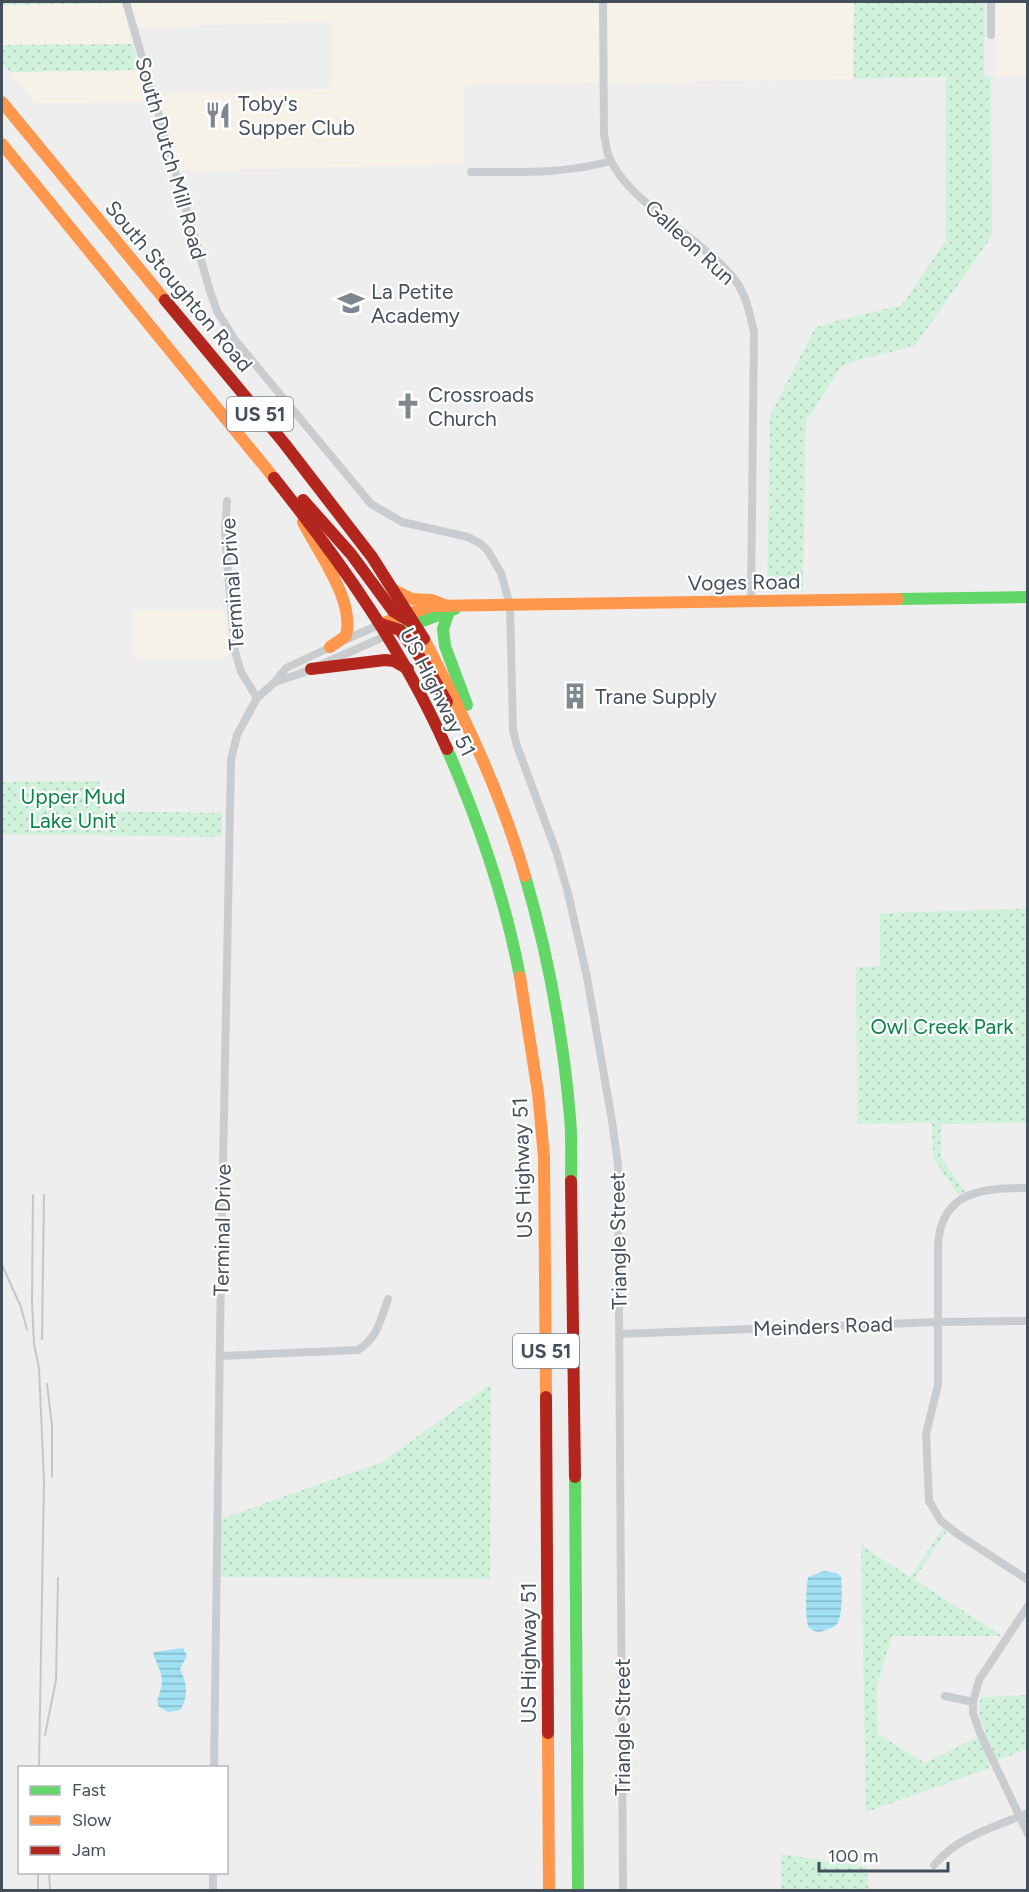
<svg xmlns="http://www.w3.org/2000/svg" width="1029" height="1892" font-family="Figtree,sans-serif">
<defs>
<pattern id="park-dots" width="8" height="8" patternUnits="userSpaceOnUse" patternTransform="scale(1.5)"><rect width="8" height="8" fill="#d0f1dc"/><path d="M2 2h.1M6 6h.1" fill="none" stroke="#b4d0bf" stroke-width="1.8" stroke-linecap="round"/></pattern>
<pattern id="water-rules" width="6" height="5" patternUnits="userSpaceOnUse" patternTransform="scale(1.5)"><rect width="6" height="5" fill="#a0e0f2"/><path d="M0 2.5h6" fill="none" stroke="#84b8c7"/></pattern>
</defs>
<rect width="100%" height="100%" fill="#efeeee"/>
<g fill="#f7f2e8">
<path d="M130,2H854L853,79L464,85V164L178,171L158,94L331,89L332,21L128,28L132,44L2,45V5Z"/>
<path d="M996,2H1027V76L995,77Z"/>
<path d="M140,70L149,102L36,103L10,72Z"/>
<path d="M224,610L228,658H132L133,611Z"/>
</g>
<g fill="url(#park-dots)">
<path d="M2,2H120L121,3L2,5Z"/>
<path d="M854,2H985L984,76L991,77L992,236L915,346L858,360L840,368L806,422L803,591L767,592L770,415L815,328L836,321L902,305L946,240V77L853,79Z"/>
<path d="M132,44L140,70L10,72L2,63V45Z"/>
<path d="M99,781L100,811L222,813V837L2,834V782Z"/>
<path d="M1027,907V1123L941,1124V1157L965,1192L959,1196L933,1158L932,1123L857,1124L856,967L880,966V913L1022,909Z"/>
<path d="M491,1384L490,1579L221,1577V1519L382,1462Z"/>
<path d="M943,1528L947,1531L914,1579L1002,1636H892L877,1686L878,1734L925,1763L986,1733L979,1715L980,1697L1028,1695L1027,1749L988,1764L990,1768L866,1812L861,1545L910,1577Z"/>
<path d="M781,1854L867,1867L868,1890H781Z"/>
</g>
<g fill="url(#water-rules)">
<path d="M824,1571L837,1573L841,1577C842,1588 843,1612 838,1622C836,1627 831,1628 826,1630C818,1633 814,1632 808,1627C805,1612 806,1591 808,1577Z"/>
<path d="M183,1648L187,1656L180,1669C187,1683 189,1697 180,1710L168,1712L158,1706C156,1697 162,1691 162,1681C162,1671 155,1662 153,1652Z"/>
</g>
<g fill="none" stroke-linecap="round" stroke-linejoin="round">
<g stroke="#cacdcf" stroke-width="8">
<path d="M126,2L210,291L217,311L235,340L371,504L402,522L468,537L481,544L488,551L501,573L510,605L513,730L517,746L556,851L568,893L587,977L612,1121L618,1165L623,1890"/>
<path d="M603,2L604,135C606,142 606,150 609,157C629,204 703,238 735,280C746,294 750,314 754,332L751,601"/>
<path d="M991,2V35"/>
<path d="M471,172C518,172 565,174 611,161"/>
<path d="M227,501L225,528L226,549L235,651L241,672L257,698"/>
<path d="M345,640L381,624"/>
<path d="M275,682L302,673L388,635"/>
<path d="M1028,1188C984,1188 942,1190 938,1244V1385L926,1434L929,1501L941,1521L959,1535L1028,1580"/>
<path d="M619,1334L939,1322L1028,1321"/>
<path d="M220,1356L358,1350C377,1339 381,1319 388,1299"/>
<path d="M1028,1606L979,1680L973,1702V1713L980,1733L1028,1834"/>
<path d="M945,1696L973,1702"/>
<path d="M214,1768L221,1265L231,760L237,735L257,698L275,682L286,668L333,646"/>
<path d="M934,1865C959,1836 992,1828 1028,1813"/>
<path d="M213,1872V1890"/>
</g>
<g stroke="#63d668" stroke-width="12">
<path d="M898,599L1028,597"/>
<path d="M448,614L443,629L445,646L467,705"/>
<path d="M407,627L455,609"/>
<path d="M447,749C479,822 505,898 520,977"/>
<path d="M525,876C548,954 563,1035 570,1117C572,1138 571,1160 571,1181"/>
<path d="M575,1477L578,1890"/>
</g>
<g stroke="#ff974d" stroke-width="12">
<path d="M2,102L165,300"/>
<path d="M2,144L274,478"/>
<path d="M303,522C319,554 355,600 346,636L330,647"/>
<path d="M394,590L412,599L432,600L447,606"/>
<path d="M381,624L431,606L898,599"/>
<path d="M424,639C464,716 501,793 525,876"/>
<path d="M520,977L538,1093L544,1157L546,1397"/>
<path d="M548,1733L549,1890"/>
</g>
<g stroke="#b3261e" stroke-width="12">
<path d="M165,300L284,443L372,557L424,639"/>
<path d="M274,478C342,563 403,650 447,749"/>
<path d="M303,500L351,554L393,611L413,623"/>
<path d="M381,624L400,630L427,667L447,702"/>
<path d="M311,669L385,660L394,661L408,669"/>
<path d="M571,1181L575,1477"/>
<path d="M546,1397L548,1733"/>
</g>
<g stroke="#c4c6c8" stroke-width="2">
<path d="M33,1195L32,1302L34,1344L39,1368L44,1480L39,1768"/>
<path d="M2,1265L21,1307L27,1330"/>
<path d="M42,1339L44,1195"/>
<path d="M47,1384L52,1426V1477"/>
<path d="M45,1735L56,1680L58,1578"/>
<path d="M49,1872L50,1890"/>
<path d="M38,1890V1872"/>
</g>
</g>
<defs>
<g id="restaurant-bare" transform="scale(2.07)"><path d="M-5-6h1v4h1v-4h1v4h1v-4h1v5L-1.5 .5V6h-2V.5L-5-1ZM5-6V6H3V1.5H1.5Q1.5-4 5-6Z" fill="#7f878f" stroke="#fff" stroke-width="2.5" paint-order="stroke"/></g>
<g id="school-bare" transform="scale(2.07)"><path d="M0-5L7-2L0 1L-7-2ZM-4 1L0 2.5L4 1V4Q0 6-4 4Z" fill="#7f878f" stroke="#fff" stroke-width="2.5" paint-order="stroke"/></g>
<g id="church-bare" transform="scale(2.07)"><path d="M-1.2-6h2.4v3.5h3.3v2.4h-3.3V6h-2.4V-.1h-3.3v-2.4h3.3Z" fill="#7f878f" stroke="#fff" stroke-width="2.5" paint-order="stroke"/></g>
<g id="building-bare" transform="scale(2.07)"><path d="M-4-6H4V6H1V3H-1V6H-4ZM-2.5-4.3h1.7v1.8h-1.7ZM.8-4.3h1.7v1.8H.8ZM-2.5-1h1.7V.8h-1.7ZM.8-1h1.7V.8H.8Z" fill="#7f878f" stroke="#fff" stroke-width="2.5" paint-order="stroke"/></g>
</defs>
<g fill-rule="evenodd">
<use href="#restaurant-bare" x="218" y="115"/>
<use href="#school-bare" x="351" y="303"/>
<use href="#church-bare" x="408" y="406"/>
<use href="#building-bare" x="575" y="696"/>
</g>
<g text-anchor="middle" dominant-baseline="central" stroke-width="4.5" stroke-linejoin="round" paint-order="stroke">
<g fill="#fff" stroke="#7b848d" stroke-width="1.5">
<rect x="227" y="397" width="66" height="34" rx="4.5"/>
<rect x="513" y="1334" width="66" height="34" rx="4.5"/>
</g>
<g font-size="20" font-weight="bold" fill="#43505c">
<text x="260" y="414">US 51</text>
<text x="546" y="1351">US 51</text>
</g>
<g font-size="21" fill="#43505c" stroke="#fff" text-anchor="start">
<text x="238" y="103">Toby's<tspan x="238" dy="24">Supper Club</tspan></text>
<text x="371" y="291">La Petite<tspan x="371" dy="24">Academy</tspan></text>
<text x="428" y="394">Crossroads<tspan x="428" dy="24">Church</tspan></text>
<text x="595" y="696">Trane Supply</text>
</g>
<g font-size="21" fill="#43505c" stroke="#fff">
<text transform="translate(171 158) rotate(74)">South Dutch Mill Road</text>
<text transform="translate(690 242) rotate(43)">Galleon Run</text>
<text transform="translate(179 286) rotate(50)">South Stoughton Road</text>
<text transform="translate(744 582) rotate(-1)">Voges Road</text>
<text transform="translate(232 584) rotate(-94)">Terminal Drive</text>
<text transform="translate(438 692) rotate(63)">US Highway 51</text>
<text transform="translate(522 1168) rotate(-92)">US Highway 51</text>
<text transform="translate(222 1230) rotate(-89)">Terminal Drive</text>
<text transform="translate(618 1241) rotate(-91)">Triangle Street</text>
<text transform="translate(823 1326) rotate(-2)">Meinders Road</text>
<text transform="translate(528 1653) rotate(-90)">US Highway 51</text>
<text transform="translate(622 1727) rotate(-90)">Triangle Street</text>
</g>
<g font-size="21" fill="#0d844a" stroke="#fff">
<text x="73" y="796">Upper Mud<tspan x="73" dy="24">Lake Unit</tspan></text>
<text x="942" y="1026">Owl Creek Park</text>
</g>
</g>
<rect width="1029" height="1892" fill="none" stroke="#43505c" stroke-width="6"/>
<rect x="18" y="1766" width="210" height="108" fill="#ffffff" stroke="#b4b9be" stroke-width="1.5"/>
<rect x="30" y="1786" width="30" height="9" fill="#63d668" stroke="#b4b9be" stroke-width="1.5"/>
<text x="72" y="1796" font-size="18" fill="#43505c">Fast</text>
<rect x="30" y="1816" width="30" height="9" fill="#ff974d" stroke="#b4b9be" stroke-width="1.5"/>
<text x="72" y="1826" font-size="18" fill="#43505c">Slow</text>
<rect x="30" y="1846" width="30" height="9" fill="#b3261e" stroke="#b4b9be" stroke-width="1.5"/>
<text x="72" y="1856" font-size="18" fill="#43505c">Jam</text>
<path d="M819 1862v9h129v-9" fill="none" stroke="#43505c" stroke-width="3"/>
<text x="828" y="1862" font-size="18" fill="#43505c" stroke="#ffffff" stroke-width="4.5" paint-order="stroke">100 m</text>
</svg>
